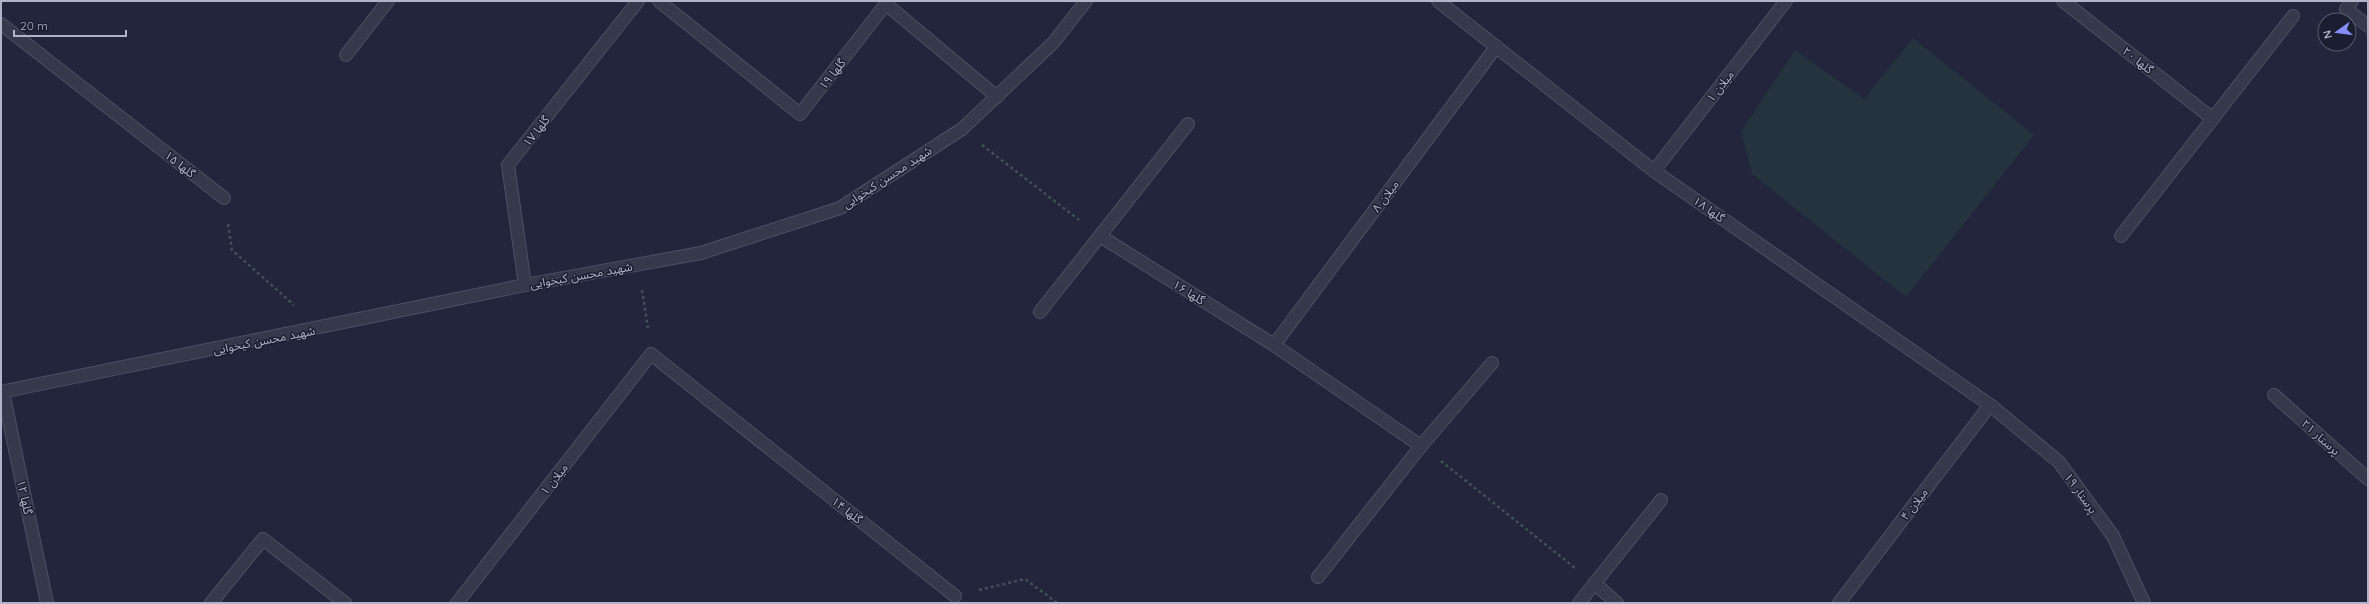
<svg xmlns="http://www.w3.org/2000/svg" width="2369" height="604" font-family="Quicksand,'Noto Sans Arabic',sans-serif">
<rect width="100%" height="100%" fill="#22253c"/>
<path fill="#24333d" d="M1913,38L2034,135L1906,297L1752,174L1741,132L1795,50L1864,99Z"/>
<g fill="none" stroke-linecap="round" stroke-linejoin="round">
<g stroke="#4e5064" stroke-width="14">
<g id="minor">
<path d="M659,1L800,114L886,4L997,97"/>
<path d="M1438,1L1654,171L1990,405L2059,462L2113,536L2144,603"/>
<path d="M2063,1L2213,119"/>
<path d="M2352,1L2346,9L2368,26"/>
<path d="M1,24L224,198"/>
<path d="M346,55L388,1"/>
<path d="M1654,171L1786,1"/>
<path d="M1100,236L1274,345L1421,446"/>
<path d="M2121,236L2293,16"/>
<path d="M525,285L508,165L638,1"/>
<path d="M1040,312L1188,124"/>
<path d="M1274,345L1496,47"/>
<path d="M1,392L525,285L701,253L840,208L962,129L1053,43L1086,1"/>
<path d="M3,392L47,603"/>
<path d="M2274,395L2368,479"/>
<path d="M1318,577L1421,446L1492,363"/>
<path d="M1594,583L1617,603"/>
<path d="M211,603L263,539L345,603"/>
<path d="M457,603L651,354L955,596"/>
<path d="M1579,603L1661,500"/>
<path d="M1839,603L1990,405"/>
</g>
</g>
<g stroke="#42505a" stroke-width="2.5" stroke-dasharray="3 3" stroke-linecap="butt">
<path d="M982,145L1079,220"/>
<path d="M228,224L232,250L294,305"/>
<path d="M642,290L648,328"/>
<path d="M1441,461L1575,568"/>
<path d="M979,590L1025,579L1057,603"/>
</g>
<use href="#minor" stroke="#36384c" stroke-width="12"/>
</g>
<g text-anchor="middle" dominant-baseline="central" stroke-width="3" stroke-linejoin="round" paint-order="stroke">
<g font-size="12" fill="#b1b3c8" stroke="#1b1e31">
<text transform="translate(2138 60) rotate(38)">گلها ۲۰</text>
<text transform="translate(832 74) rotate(-52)">گلها ۱۹</text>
<text transform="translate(1720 86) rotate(-52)">میلان ۱</text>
<text transform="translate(536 131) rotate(-52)">گلها ۱۷</text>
<text transform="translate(180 164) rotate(38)">گلها ۱۵</text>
<text transform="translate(887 177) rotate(-33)">شهید محسن کیخوایی</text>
<text transform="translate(1385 196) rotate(-53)">میلان ۸</text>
<text transform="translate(1709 209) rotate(35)">گلها ۱۸</text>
<text transform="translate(581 275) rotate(-10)">شهید محسن کیخوایی</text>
<text transform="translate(1189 292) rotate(32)">گلها ۱۶</text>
<text transform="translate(264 340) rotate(-11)">شهید محسن کیخوایی</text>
<text transform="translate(2321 437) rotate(42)">پرستار ۲۱</text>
<text transform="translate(554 479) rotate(-52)">میلان ۱</text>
<text transform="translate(2081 493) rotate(54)">پرستار ۱۹</text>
<text transform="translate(25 497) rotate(78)">گلها ۱۲</text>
<text transform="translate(1914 504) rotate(-53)">میلان ۴</text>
<text transform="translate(847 510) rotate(38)">گلها ۱۴</text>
</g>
</g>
<rect width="2369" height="604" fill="none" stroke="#b1b3c8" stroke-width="4"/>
<g transform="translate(2337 32) rotate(256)"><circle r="19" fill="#1b1e31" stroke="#575a6d"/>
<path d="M0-3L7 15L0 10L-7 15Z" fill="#838efb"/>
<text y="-6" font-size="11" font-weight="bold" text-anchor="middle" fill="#b1b3c8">N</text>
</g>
<path d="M14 30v6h112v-6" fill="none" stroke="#b1b3c8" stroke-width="2"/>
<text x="20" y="30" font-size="12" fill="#b1b3c8" stroke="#1b1e31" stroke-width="3" paint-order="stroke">20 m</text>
</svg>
